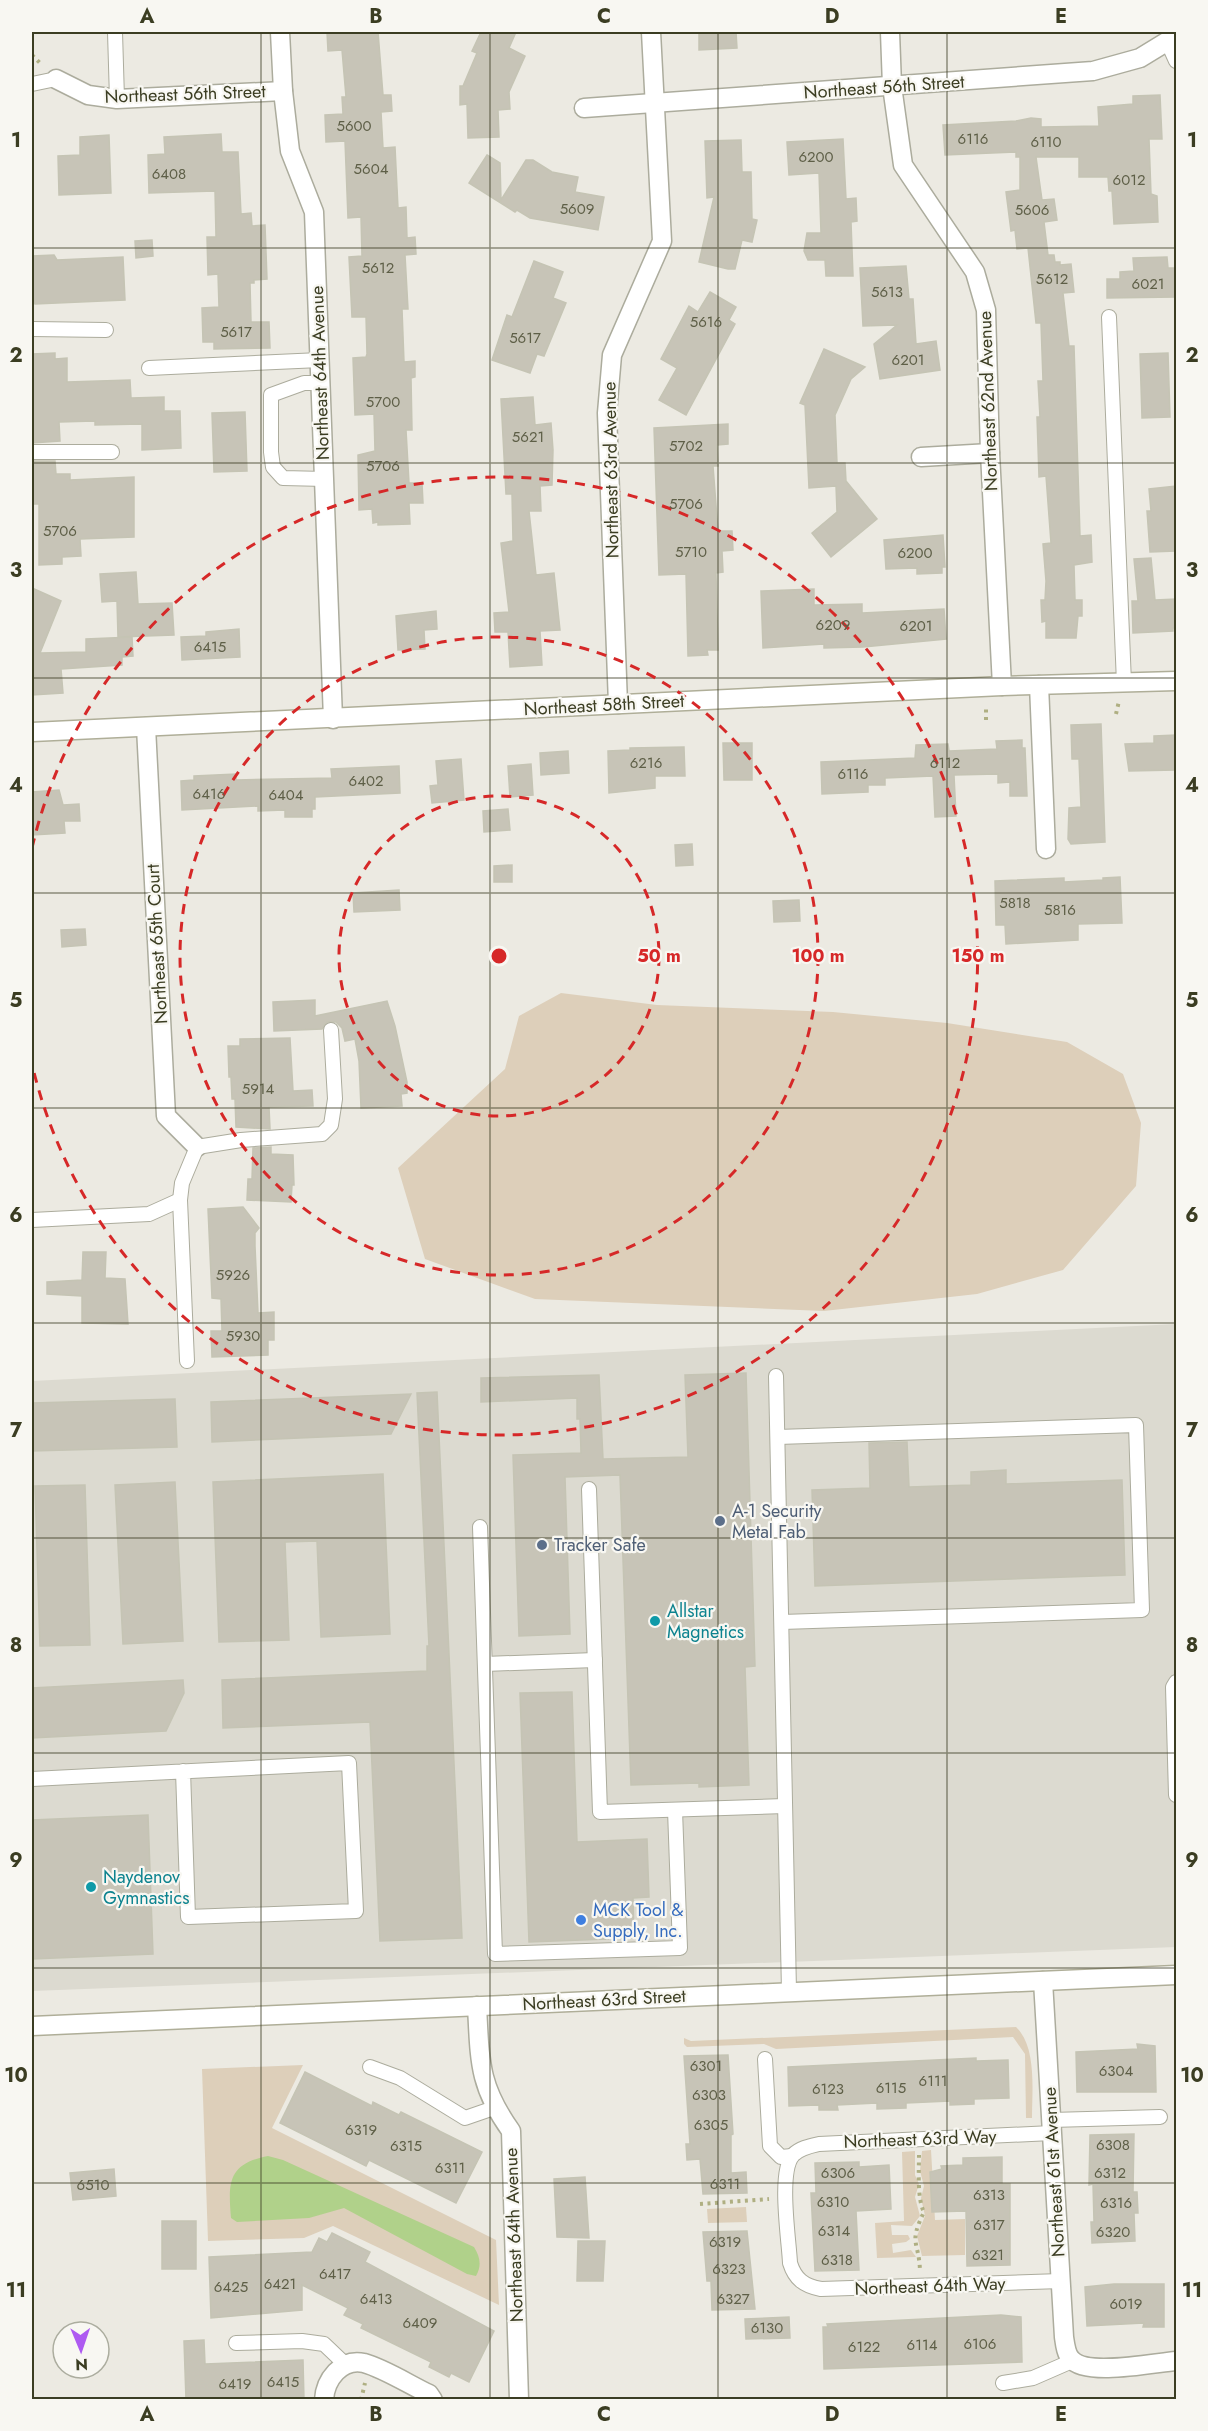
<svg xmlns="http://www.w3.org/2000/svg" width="1208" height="2431" font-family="Jost,sans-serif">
<rect width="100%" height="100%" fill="#eceae2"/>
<path fill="#dcdad0" d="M1176,1324V1947L32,1991V1381Z"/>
<g fill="#ddcfba">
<path d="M561,993L657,1005L833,1012L947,1023L1067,1042L1123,1074L1141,1123L1136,1186L1063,1270L977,1294L824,1311L535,1299L425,1259L398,1168L505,1069L519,1016Z"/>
<path d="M1016,2027C1037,2047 1032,2090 1032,2118H1026L1025,2054L1013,2037L776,2049L764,2044L687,2047L684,2044V2038L691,2041Z"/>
<path d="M303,2065L272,2128L496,2240L499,2305L333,2226L304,2238L208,2241L202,2069Z"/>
<path d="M931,2150L935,2220L965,2219V2255L922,2256L917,2236L925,2216L921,2198L924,2186L920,2171L922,2151Z"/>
<path d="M915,2151V2175L919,2184L915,2197L920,2216L912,2226L891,2225L892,2235H908L910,2239L906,2242L892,2244L893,2253L911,2250L916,2257L877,2258L875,2223L904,2221L902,2152Z"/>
<path d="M746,2207L747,2222L708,2223L707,2209Z"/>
</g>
<path fill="#b0d18a" d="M268,2156L283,2160L474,2247C480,2257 482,2265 476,2276L467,2274L344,2208L309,2218L237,2222L231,2218C228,2182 228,2164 268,2156Z"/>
<g fill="#c7c4b7" stroke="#c5c4b4" stroke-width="1.5">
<path d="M327,32H378L383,95H391L392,111L381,112L383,148L395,147L398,208L406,207L407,238L415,237L416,254L405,255L408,309H402L404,362L415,361V377L411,378L412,430H406L409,483H422L423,503H409L410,524L378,525V522L373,523L372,509L359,510L358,455L375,451L374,414L355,415L353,358L366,357L367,354L366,317H352L349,257L362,256L361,217L348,218L345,141L326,142L325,115L343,114L342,97H346L342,50L328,51Z"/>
<path d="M481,32H516L509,48L525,56L509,92L510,109L498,110L499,137L468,138L467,104L460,105V86H463L477,53L472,51Z"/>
<path d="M699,32H736L737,48L699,50Z"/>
<path d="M1160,95L1162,139H1149L1151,194L1157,196L1158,222L1114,224L1112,191H1109L1108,177H1079V157H1036L1042,200L1054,199L1057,220L1044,222L1048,255H1054L1055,262H1060V265L1071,264L1074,292L1063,293L1069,346H1074L1080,536L1091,535L1092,562L1074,565L1075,600H1082V616H1078L1076,638H1046V621L1042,622L1041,600H1045L1046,581L1043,544L1051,543L1046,476L1039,477L1037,417H1040L1038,381H1043L1041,323H1036L1028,248L1017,249L1015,230L1011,231L1006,192L1020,190V157H1016V152L945,155L943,125L1016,121L1031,118L1041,119V127L1099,126L1098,107L1133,104V96Z"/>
<path d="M221,134L222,152H238L241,214L251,213L252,226L265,225L267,279L254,280V283H250L251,322H269L270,348L214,349V342H203L202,308L219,307L218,274L208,275L207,237H216L215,191L149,193L148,155L165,154L164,137Z"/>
<path d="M109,135L111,193L59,195L58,156L80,155V137Z"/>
<path d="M843,139L846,199L856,198L857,221L851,222L853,276H826L825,260H808L804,251L807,233H821L819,173L789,175L787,142Z"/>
<path d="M741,140L742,172H751L752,219L757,220L752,242L742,240L735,269H728L699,262L714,197L707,198L705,141Z"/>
<path d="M487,155L500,163L501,200L526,160H533L552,172L578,177L575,192L604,197L598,230L530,218L517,210L515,212L469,183Z"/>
<path d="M152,240L153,256L136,258L135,241Z"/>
<path d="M54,255L57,260L123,257L125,300L35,304L32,296V256Z"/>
<path d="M1167,257L1168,268H1176V297L1107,298V279H1120V272L1134,271L1133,258Z"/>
<path d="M534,261L563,272L553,298L566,303L544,356L537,354L530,373L492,360L507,315L512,317Z"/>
<path d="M906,266L909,299H913L916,344L936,341L940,370L880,379L874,344L897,325L863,326L860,268Z"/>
<path d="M710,292L736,307L729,320L735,324L686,415L659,400L677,368L661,359L689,306L698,312Z"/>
<path d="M824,349L865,367L851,379L835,415L837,463H845L846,481L877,519L831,557L812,533L837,512L836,486L809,488L805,405L800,403Z"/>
<path d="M55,353V359L67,358V382L130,380L131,398L164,397V411H180L181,448L142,450V424L95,425V421L59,422L60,441L32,443V354Z"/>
<path d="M1168,353L1170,417L1142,418L1140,354Z"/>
<path d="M533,397L535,425L551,423L553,450L552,485L540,486L541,511H529L536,575L554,573L560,630L540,631L542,665L510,667L508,632H495L494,613L509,612L501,543L513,541L512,494H506L501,399Z"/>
<path d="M245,412L247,471L214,472L212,413Z"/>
<path d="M728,424V444L717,445L718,466H713L718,531H732L733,550L722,551L723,572L716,573L718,650H707L708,655L688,656L686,574L659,575L654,428Z"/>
<path d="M32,461H55L56,474H70V480L134,477V537L80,539L81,556L62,557V564L39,565V504H32Z"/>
<path d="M1176,486V551L1150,552L1147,511H1151L1149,489Z"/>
<path d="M943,535L945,567H942V573L917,574V568L886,569L884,540Z"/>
<path d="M1151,558L1155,600L1176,599V628H1173V631L1133,633L1132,601H1138L1134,559Z"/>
<path d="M136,572L138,604L172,603L174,635L118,637L117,601L102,602L100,574Z"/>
<path d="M32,588L61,601L40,653L86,652V639L132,637L133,656L122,657V665L61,669L63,693L32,695Z"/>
<path d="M814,589V605L862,604V613L944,609L946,639L863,647L824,648V644L763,648L761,591Z"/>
<path d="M436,611L437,629L424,630L425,649L398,650L396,616Z"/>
<path d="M239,629L240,657L182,660L181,637L206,636V632Z"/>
<path d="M1101,724L1105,842L1071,844L1068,839L1069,808L1081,807L1079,759H1072L1071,725Z"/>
<path d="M1176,735V770L1129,771L1125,744L1154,743V736Z"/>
<path d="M1022,740V748H1025L1027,796H1010V782L998,783V774L954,775L956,816L935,817L933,776L885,778V785H868V792L822,794L821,762L915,758L916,745L948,744L949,751L997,749L996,741Z"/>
<path d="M723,743H752V780H724Z"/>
<path d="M684,747L685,776H655V788L609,793L608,751L630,750V748Z"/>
<path d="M568,751L569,773L541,775L540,753Z"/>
<path d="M461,759L464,800L432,803L430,786L438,785L436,761Z"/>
<path d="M531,764L533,795L510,797L508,766Z"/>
<path d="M399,766L400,793L315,797V809H312V817H285V810L258,811V806L182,810L181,781L194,780V776L236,774V780L332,778L331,769Z"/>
<path d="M59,790L63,805L79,804L80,821H64L65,833L32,835V792Z"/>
<path d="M508,809L510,830L484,832L483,811Z"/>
<path d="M692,844L693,865L676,866L675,845Z"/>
<path d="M512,865V882H494V866Z"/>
<path d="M1120,877L1122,923L1078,924V940L1006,944L1005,925H996L995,881L1064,878V882L1103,880V878Z"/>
<path d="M399,890L400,910L354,912L353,893Z"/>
<path d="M799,900L800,921L774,922L773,901Z"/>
<path d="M85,929L86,945L62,947L61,930Z"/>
<path d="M315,1000V1016L387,1001L395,1026L407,1082V1093L401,1094L402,1106L361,1108L359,1061L355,1039L345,1041L342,1028L336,1022H327L322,1029L274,1031L273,1002Z"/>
<path d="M290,1038L293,1091L312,1090L313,1106L269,1107L270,1129L236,1127L235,1099H232L231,1077H229L228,1046H240V1039Z"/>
<path d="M271,1147V1154L293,1155L294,1185H292L291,1202L247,1200L248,1179H252L253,1148Z"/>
<path d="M243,1207L259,1228L255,1233V1246L258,1313L274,1312V1340H268V1355L212,1357L211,1331H222L221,1299L212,1298L208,1209Z"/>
<path d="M83,1252H106L105,1278L125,1279L128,1324L82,1323V1296L47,1294V1282L82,1280Z"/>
<path d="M746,1373L755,1666L745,1667L749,1785L699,1787V1783L631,1785L620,1475L565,1477L570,1634L519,1636L513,1455L581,1453L580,1419H577V1398L481,1402V1378L599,1375L603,1459L688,1457L685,1375Z"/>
<path d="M437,1392L462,1938L380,1941L370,1722L223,1728L222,1680L427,1671V1646H429L417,1393Z"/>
<path d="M411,1394L391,1434L212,1442L211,1402Z"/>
<path d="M175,1399L177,1447L32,1451V1403Z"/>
<path d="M907,1442L909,1487L971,1485V1472L1006,1470V1484L1122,1480L1125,1575L815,1586L812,1490L870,1488L869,1443Z"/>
<path d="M383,1474L390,1634L321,1637L317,1541L285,1542L289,1640L219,1642L213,1482Z"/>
<path d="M175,1482L183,1641L123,1644L115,1485Z"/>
<path d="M85,1485L90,1645L40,1646L35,1486Z"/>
<path d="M183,1680L184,1693L166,1731L32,1738V1688Z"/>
<path d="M572,1692L577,1842L647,1839L649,1897L633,1898L634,1938L529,1942L520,1693Z"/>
<path d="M148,1815L153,1954L32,1959V1820Z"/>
<path d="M1137,2044L1155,2046L1156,2092H1077L1076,2052L1138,2049Z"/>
<path d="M728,2055L733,2134L731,2135V2173L746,2172L747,2193L703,2194L700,2159L687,2160L686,2144H690L684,2056Z"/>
<path d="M976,2058V2061L1008,2060L1009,2098L974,2099V2104L950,2105V2101L906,2103V2108L877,2109V2103L837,2105L838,2110H819V2105L789,2106L788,2067Z"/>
<path d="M305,2072L372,2106L373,2102L399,2115L401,2112L482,2152L456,2203L369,2160L366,2166L280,2123Z"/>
<path d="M1134,2134L1133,2192H1137L1138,2213H1134L1135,2241L1092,2243L1091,2222H1094L1093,2184L1089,2185L1090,2135Z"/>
<path d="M1002,2157V2184H1010V2265L967,2266L966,2211L932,2212L930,2172L942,2169L941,2166L963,2165V2158Z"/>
<path d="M859,2162V2167L889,2165L891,2209L856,2211L859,2270L815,2271L811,2193H816L815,2163Z"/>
<path d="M114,2169L116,2196L73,2200L70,2173Z"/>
<path d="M585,2177L589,2238L557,2237L554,2179Z"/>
<rect x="162" y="2221" width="34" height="48"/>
<path d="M747,2231L755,2309L712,2310L711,2281H707L703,2232Z"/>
<path d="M332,2233L370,2252L365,2262L494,2331L469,2382L451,2373L449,2377L429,2367L431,2362L361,2328L363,2324L344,2315L348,2308L302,2285V2310L211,2318L209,2257L312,2252L319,2238L327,2242Z"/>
<path d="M578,2241H605L603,2281H577Z"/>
<path d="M1114,2284H1164V2327H1143L1144,2323L1087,2326L1085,2287Z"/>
<path d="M1001,2315L1021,2317L1022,2362L824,2369L823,2327H828L827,2324Z"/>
<path d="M789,2317L790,2338L746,2339L745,2319Z"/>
<path d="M204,2340L205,2364L303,2360L304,2400H186L184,2341Z"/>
</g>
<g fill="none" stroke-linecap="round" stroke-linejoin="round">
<g stroke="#acac9d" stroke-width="16">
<g id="lane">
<path d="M115,32L117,99"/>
<path d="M1167,41L1176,61"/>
<path d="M32,84L56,79"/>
<path d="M1109,317L1124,683"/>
<path d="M32,329L106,330"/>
<path d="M149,368L320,360"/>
<path d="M321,383H304L271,395V452L273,467L283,478L325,479"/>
<path d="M32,452H112"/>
<path d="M32,1220L149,1214L180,1200"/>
<path d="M187,1361L180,1200L182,1183L197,1147L241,1140L322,1134L331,1125L335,1099L331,1030"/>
<path d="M776,1376L789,1991"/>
<path d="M778,1437L1136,1425L1142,1610L782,1622"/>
<path d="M589,1489L600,1812L785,1806"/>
<path d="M480,1527L495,1954L680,1948L675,1810"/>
<path d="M485,1664L595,1660"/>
<path d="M1176,1682L1173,1687L1176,1795"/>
<path d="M32,1779L349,1763L356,1911L188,1917L183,1771"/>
<path d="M765,2059L770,2146L781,2157L792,2156"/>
<path d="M370,2067L400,2078L465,2118L494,2108"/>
<path d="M1051,2120L1160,2117"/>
<path d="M1052,2133L819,2144C810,2146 800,2148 793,2155C778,2172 789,2240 790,2263C795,2279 804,2286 821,2289L1061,2281"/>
<path d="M236,2343L302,2341L324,2344L346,2365"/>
<path d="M1003,2383L1033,2378L1072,2361"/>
</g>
</g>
<g stroke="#acac9d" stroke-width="21">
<g id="street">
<path d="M280,32L283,91L290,151L314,212L333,719"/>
<path d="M890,32L892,86L903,165L975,272L986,310L990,453L1002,686"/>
<path d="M56,79L88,95L117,99L283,91"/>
<path d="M584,108L1093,71L1140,58L1176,36"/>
<path d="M921,457L990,453"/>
<path d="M1039,685L1046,849"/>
<path d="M618,704L607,413L612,355L662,241L651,32"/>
<path d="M146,727L166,1116L197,1147"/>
<path d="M1043,1981L1064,2337C1065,2344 1066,2354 1071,2359C1086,2377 1153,2363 1176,2361"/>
<path d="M477,2006C480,2060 478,2085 511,2131L519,2400"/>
<path d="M324,2400C325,2380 341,2358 364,2363C383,2368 410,2385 429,2394L433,2400"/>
</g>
</g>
<g stroke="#afae98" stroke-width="21">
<g id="secondary">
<path d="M32,732L1002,686L1176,681"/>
<path d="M32,2026L1176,1975"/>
</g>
</g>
<g stroke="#afaf82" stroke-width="4" stroke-dasharray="3 4.5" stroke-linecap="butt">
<path d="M32,55L42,65"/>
<path d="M1116,714L1119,701"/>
<path d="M986,720V706"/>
<path d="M919,2155C919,2170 917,2199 924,2212C908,2245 919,2240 920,2271"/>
<path d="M700,2204L769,2199"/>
<path d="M361,2400L365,2383"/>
</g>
<use href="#lane" stroke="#fff" stroke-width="14"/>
<use href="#street" stroke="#fff" stroke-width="18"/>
<use href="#secondary" stroke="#fff" stroke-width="18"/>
</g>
<path fill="none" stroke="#3b3d22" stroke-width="1.5" stroke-opacity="0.55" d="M261,32V2400M490,32V2400M718,32V2400M947,32V2400M32,248H1176M32,463H1176M32,678H1176M32,893H1176M32,1108H1176M32,1323H1176M32,1538H1176M32,1753H1176M32,1968H1176M32,2183H1176"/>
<g fill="none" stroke="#d62828" stroke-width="3" stroke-dasharray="10 8">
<circle cx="499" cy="956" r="160"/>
<circle cx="499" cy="956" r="319"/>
<path d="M32 848A479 479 0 1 1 32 1064"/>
</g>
<g fill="#5c6f8a" stroke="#f8f7f2" stroke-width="2">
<circle cx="720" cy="1521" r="6"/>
<circle cx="542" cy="1545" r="6"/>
</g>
<g fill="#0f9aa8" stroke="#f8f7f2" stroke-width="2">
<circle cx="655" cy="1621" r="6"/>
<circle cx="91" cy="1887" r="6"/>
</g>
<circle fill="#3f7fe0" stroke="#f8f7f2" stroke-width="2" cx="581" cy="1920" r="6"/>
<g text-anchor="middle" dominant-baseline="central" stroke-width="4.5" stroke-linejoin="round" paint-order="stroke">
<g font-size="15" fill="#5e5f47">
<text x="354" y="126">5600</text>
<text x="973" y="139">6116</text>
<text x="1046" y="142">6110</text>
<text x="816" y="157">6200</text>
<text x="371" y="169">5604</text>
<text x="169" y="174">6408</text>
<text x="1129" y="180">6012</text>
<text x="577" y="209">5609</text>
<text x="1032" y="210">5606</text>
<text x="378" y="268">5612</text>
<text x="1052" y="279">5612</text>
<text x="1148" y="284">6021</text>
<text x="887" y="292">5613</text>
<text x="706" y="322">5616</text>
<text x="236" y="332">5617</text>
<text x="525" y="338">5617</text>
<text x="908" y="360">6201</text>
<text x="383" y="402">5700</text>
<text x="528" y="437">5621</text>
<text x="686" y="446">5702</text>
<text x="383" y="466">5706</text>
<text x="686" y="504">5706</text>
<text x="60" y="531">5706</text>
<text x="691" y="552">5710</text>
<text x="915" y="553">6200</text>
<text x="833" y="625">6209</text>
<text x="916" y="626">6201</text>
<text x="210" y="647">6415</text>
<text x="646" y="763">6216</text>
<text x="945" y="763">6112</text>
<text x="853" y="774">6116</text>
<text x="366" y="781">6402</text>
<text x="209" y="794">6416</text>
<text x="286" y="795">6404</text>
<text x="1015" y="903">5818</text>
<text x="1060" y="910">5816</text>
<text x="258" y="1089">5914</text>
<text x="233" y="1275">5926</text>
<text x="243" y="1336">5930</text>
<text x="706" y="2066">6301</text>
<text x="1116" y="2071">6304</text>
<text x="933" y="2081">6111</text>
<text x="891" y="2088">6115</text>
<text x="828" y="2089">6123</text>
<text x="709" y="2095">6303</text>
<text x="711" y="2125">6305</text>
<text x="361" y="2130">6319</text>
<text x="1113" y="2145">6308</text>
<text x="406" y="2146">6315</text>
<text x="450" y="2168">6311</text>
<text x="838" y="2173">6306</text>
<text x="1110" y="2173">6312</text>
<text x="725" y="2184">6311</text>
<text x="93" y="2185">6510</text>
<text x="989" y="2195">6313</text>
<text x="833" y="2202">6310</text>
<text x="1116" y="2203">6316</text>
<text x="989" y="2225">6317</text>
<text x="834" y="2231">6314</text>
<text x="1113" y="2232">6320</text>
<text x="725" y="2242">6319</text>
<text x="988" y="2255">6321</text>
<text x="837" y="2260">6318</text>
<text x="729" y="2269">6323</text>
<text x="335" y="2274">6417</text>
<text x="280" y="2284">6421</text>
<text x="231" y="2287">6425</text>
<text x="376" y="2299">6413</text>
<text x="733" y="2299">6327</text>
<text x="1126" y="2304">6019</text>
<text x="420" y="2323">6409</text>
<text x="767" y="2328">6130</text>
<text x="980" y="2344">6106</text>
<text x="922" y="2345">6114</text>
<text x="864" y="2347">6122</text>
<text x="283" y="2382">6415</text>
<text x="235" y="2384">6419</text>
</g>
<g font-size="18" fill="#3b3d22" stroke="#f8f7f2">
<text transform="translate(884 87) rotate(-4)">Northeast 56th Street</text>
<text transform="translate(185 94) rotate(-2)">Northeast 56th Street</text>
<text transform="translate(320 373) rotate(-92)">Northeast 64th Avenue</text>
<text transform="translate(988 401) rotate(-92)">Northeast 62nd Avenue</text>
<text transform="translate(611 470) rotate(-91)">Northeast 63rd Avenue</text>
<text transform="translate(604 705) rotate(-3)">Northeast 58th Street</text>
<text transform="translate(157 944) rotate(-93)">Northeast 65th Court</text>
<text transform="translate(604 2000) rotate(-3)">Northeast 63rd Street</text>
<text transform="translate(920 2139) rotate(-2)">Northeast 63rd Way</text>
<text transform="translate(1054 2172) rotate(-93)">Northeast 61st Avenue</text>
<text transform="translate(514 2235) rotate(-92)">Northeast 64th Avenue</text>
<text transform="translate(930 2286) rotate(-2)">Northeast 64th Way</text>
</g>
<g font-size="18" fill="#4e5e75" stroke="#f8f7f2" text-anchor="start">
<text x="732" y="1511">A-1 Security<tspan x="732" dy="21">Metal Fab</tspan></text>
<text x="554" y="1545">Tracker Safe</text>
</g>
<g font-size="18" fill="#0d838f" stroke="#f8f7f2" text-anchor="start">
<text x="667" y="1611">Allstar<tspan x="667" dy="21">Magnetics</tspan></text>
<text x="103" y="1877">Naydenov<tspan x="103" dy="21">Gymnastics</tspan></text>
</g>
<g font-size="18" fill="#366cbe" stroke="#f8f7f2" text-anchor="start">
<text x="593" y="1910">MCK Tool &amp;<tspan x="593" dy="21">Supply, Inc.</tspan></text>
</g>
</g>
<circle cx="499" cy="956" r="9" fill="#d62828" stroke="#f8f7f2" stroke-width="3"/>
<g font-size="18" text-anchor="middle" font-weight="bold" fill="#d62828" stroke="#f8f7f2" stroke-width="4.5" stroke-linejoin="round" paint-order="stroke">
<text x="659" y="962">50 m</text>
<text x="818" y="962">100 m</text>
<text x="978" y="962">150 m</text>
</g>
<rect width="1208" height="2431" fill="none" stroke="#f8f7f2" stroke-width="66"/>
<g transform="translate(81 2350) rotate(178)"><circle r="28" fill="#f8f7f2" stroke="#acad9f" stroke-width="1.5"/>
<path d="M0-4.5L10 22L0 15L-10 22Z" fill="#ae5af1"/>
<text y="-9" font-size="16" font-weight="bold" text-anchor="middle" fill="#3b3d22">N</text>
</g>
<rect x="33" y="33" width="1142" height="2365" fill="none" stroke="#3b3d22" stroke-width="2"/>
<g font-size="20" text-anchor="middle" font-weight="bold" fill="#3b3d22">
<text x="147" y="23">A</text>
<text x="376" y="23">B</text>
<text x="604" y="23">C</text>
<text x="832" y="23">D</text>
<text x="1061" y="23">E</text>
<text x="16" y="147">1</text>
<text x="1192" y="147">1</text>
<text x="16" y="362">2</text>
<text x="1192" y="362">2</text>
<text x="16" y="577">3</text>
<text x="1192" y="577">3</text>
<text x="16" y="792">4</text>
<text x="1192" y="792">4</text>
<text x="16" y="1007">5</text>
<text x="1192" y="1007">5</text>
<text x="16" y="1222">6</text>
<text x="1192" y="1222">6</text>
<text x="16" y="1437">7</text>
<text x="1192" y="1437">7</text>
<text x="16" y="1652">8</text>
<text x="1192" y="1652">8</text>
<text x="16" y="1867">9</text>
<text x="1192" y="1867">9</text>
<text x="16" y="2082">10</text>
<text x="1192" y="2082">10</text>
<text x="16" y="2297">11</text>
<text x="1192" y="2297">11</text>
<text x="147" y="2421">A</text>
<text x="376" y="2421">B</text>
<text x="604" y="2421">C</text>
<text x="832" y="2421">D</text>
<text x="1061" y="2421">E</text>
</g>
</svg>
